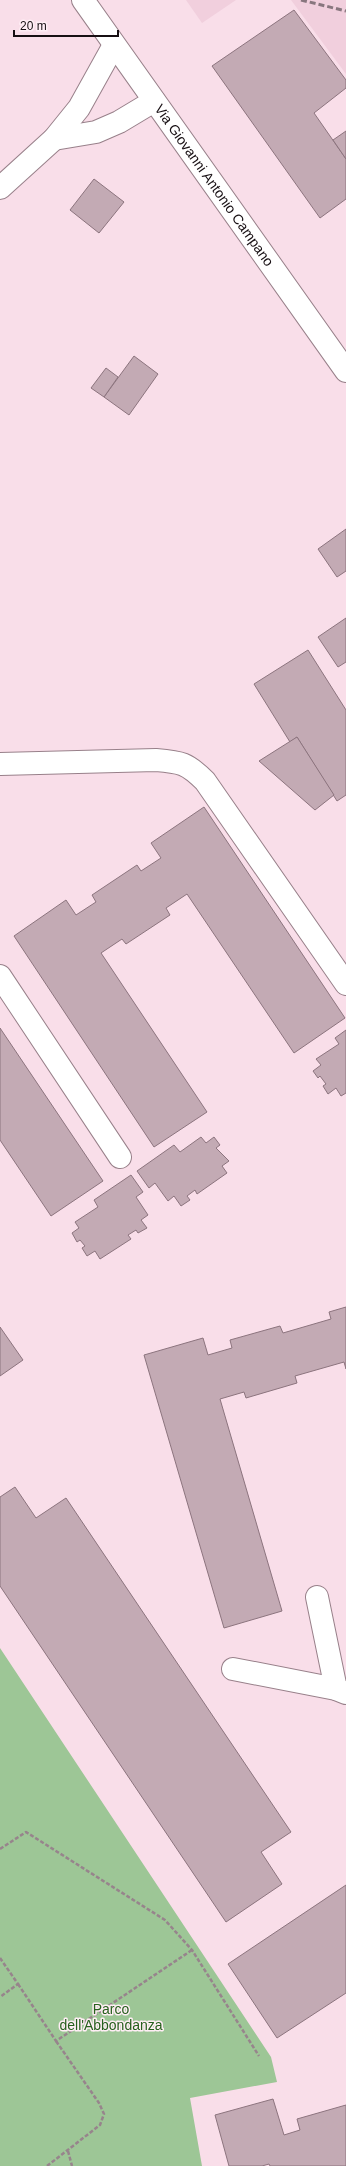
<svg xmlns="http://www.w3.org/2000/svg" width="346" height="2166" font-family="Helvetica,sans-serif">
<rect width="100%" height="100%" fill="#f9dee9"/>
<g fill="#f1cfdd">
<path d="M186,0H236L202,23Z"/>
<path d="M291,0H346V74Z"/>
</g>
<path fill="#9dc696" d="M0,1648L271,2057L277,2082L190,2098L202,2166H0Z"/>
<g fill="#c3aab4" stroke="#8c747e">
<path d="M294,10L346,80V88L314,113L346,159V199L320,218L212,66Z"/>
<path d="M346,131V159L333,140Z"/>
<path d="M94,179L124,202L99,233L70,210Z"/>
<path d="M134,356L158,374L129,415L104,397Z"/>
<path d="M106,368L118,377L104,397L91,388Z"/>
<path d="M346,529V571L337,577L318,549Z"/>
<path d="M346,618V662L338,667L318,637Z"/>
<path d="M308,650L346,710V795L337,801L297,737L290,742L254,684Z"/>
<path d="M297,737L334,795L315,810L259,761Z"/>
<path d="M204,807L345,1018L294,1053L187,894L166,908L170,915L126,944L122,939L101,953L207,1112L154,1147L14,936L66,900L76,915L96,902L92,895L137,865L141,871L161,858L151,843Z"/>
<path d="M0,1028L103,1181L51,1216L0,1140Z"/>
<path d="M346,1030V1093L341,1096L336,1088L328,1094L323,1086L326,1084L320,1076L318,1078L313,1071L321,1065L316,1059L339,1044L335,1038Z"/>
<path d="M201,1137L206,1143L214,1137L220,1145L216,1148L229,1161L222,1166L227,1173L197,1194L195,1190L187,1196L190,1200L181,1206L174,1196L168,1201L155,1183L149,1188L137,1171L174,1145L180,1152Z"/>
<path d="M131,1175L143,1192L136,1197L148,1215L141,1220L147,1228L138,1233L136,1230L128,1235L131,1239L100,1259L95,1251L87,1256L82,1248L85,1246L80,1240L77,1242L72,1233L79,1228L75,1222L98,1207L94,1200Z"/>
<path d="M346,1307V1369L344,1362L295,1376L297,1383L246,1398L244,1392L220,1399L282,1611L224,1628L144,1355L203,1338L208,1355L232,1348L230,1340L280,1326L283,1333L331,1319L329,1312Z"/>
<path d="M0,1327L23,1360L0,1376Z"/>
<path d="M15,1487L36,1518L66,1498L291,1832L261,1852L282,1884L226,1922L0,1586V1497Z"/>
<path d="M346,1885V1993L277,2038L228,1964Z"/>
<path d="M273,2099L284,2135L300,2130L297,2119L346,2105V2166H270L269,2164L262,2166H229L215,2115Z"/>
</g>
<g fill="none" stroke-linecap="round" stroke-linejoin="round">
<g stroke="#98808a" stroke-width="24">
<g id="minor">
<path d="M54,139L96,132L119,122L154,101"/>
<path d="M0,188L54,139L79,108L114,45"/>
<path d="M0,764L156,760C181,762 187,763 205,781L346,984"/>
<path d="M0,976L120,1157"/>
<path d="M317,1597L336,1689"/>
<path d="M233,1669L336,1689L346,1693"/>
</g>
</g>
<g stroke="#98808a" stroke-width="24">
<g id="major">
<path id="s1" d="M83,0L346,371"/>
</g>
</g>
<g stroke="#97848c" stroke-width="2.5" stroke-dasharray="4 2" stroke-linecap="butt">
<path d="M0,1849L26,1832L165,1920L192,1950L259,2056"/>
<path d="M0,1958L18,1984L0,1997"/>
<path d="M18,1984L56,2041L192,1950"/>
<path d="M68,2151L72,2166"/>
<path d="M47,2166L100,2125L104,2114L99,2103L56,2041"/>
</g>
<use href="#minor" stroke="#fff" stroke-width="22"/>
<use href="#major" stroke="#fff" stroke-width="22"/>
<path stroke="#88767e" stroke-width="3" stroke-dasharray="6 3" stroke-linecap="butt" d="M301,0L346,11"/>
</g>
<g text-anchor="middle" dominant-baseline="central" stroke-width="3" stroke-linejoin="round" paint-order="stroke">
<g font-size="14" fill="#170f13" stroke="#ffeef5">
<text stroke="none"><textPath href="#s1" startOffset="227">Via Giovanni Antonio Campano</textPath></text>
</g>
<g font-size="14" fill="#26601c" stroke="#ffeef5">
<text x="111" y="2009">Parco<tspan x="111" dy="16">dell'Abbondanza</tspan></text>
</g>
</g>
<path d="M14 30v6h104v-6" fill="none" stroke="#170f13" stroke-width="2"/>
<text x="20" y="30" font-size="12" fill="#170f13" stroke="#ffeef5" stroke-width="3" paint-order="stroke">20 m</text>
</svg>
